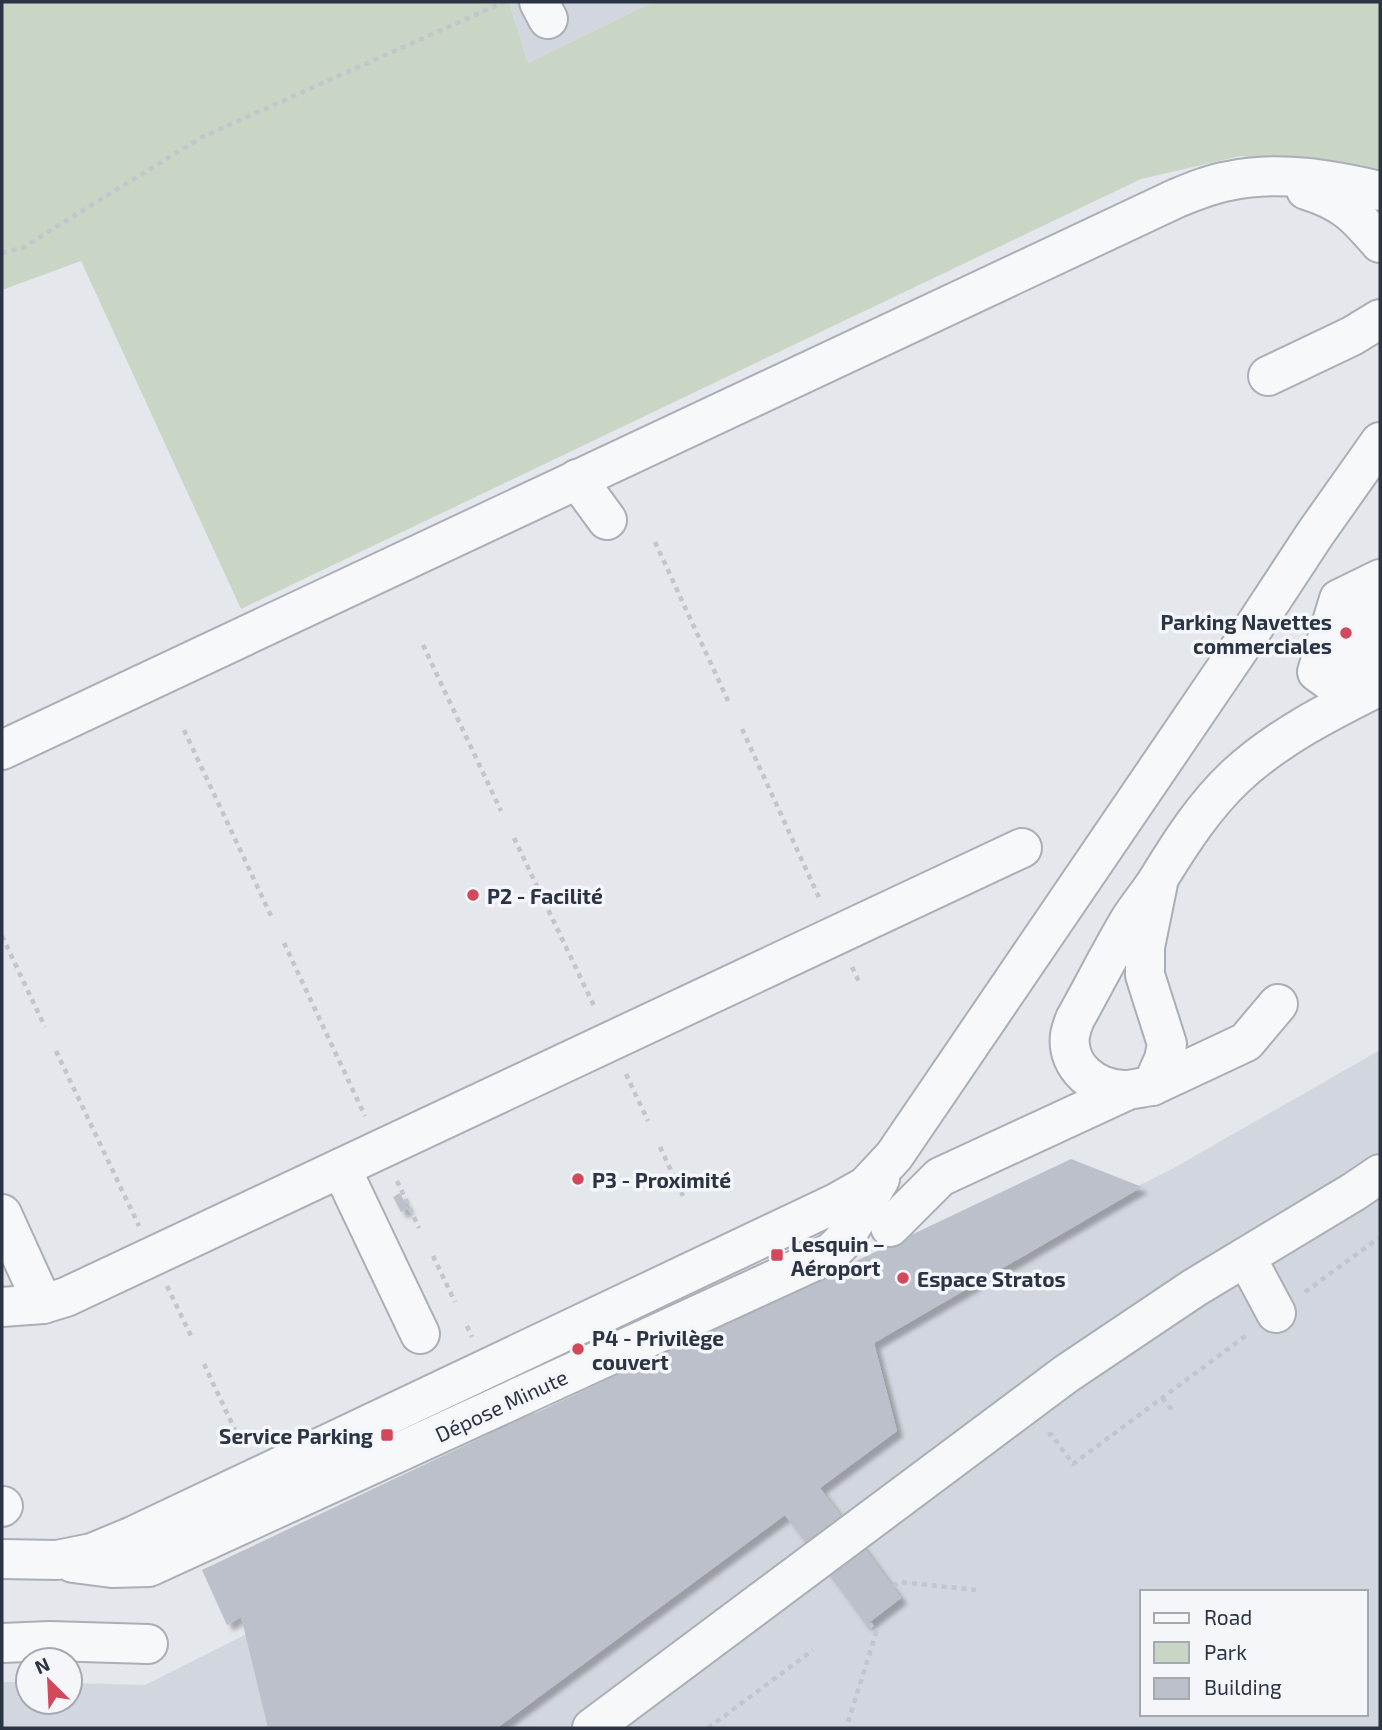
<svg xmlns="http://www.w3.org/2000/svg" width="1382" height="1730" font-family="'Exo 2',sans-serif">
<defs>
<filter id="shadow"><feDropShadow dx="6" dy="6" stdDeviation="2" flood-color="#0004"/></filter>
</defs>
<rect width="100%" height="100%" fill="#e4e7ec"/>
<g fill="#d2d6de" fill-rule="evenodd">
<path d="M509,2H653L528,63Z"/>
<path d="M1380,1050V1728H2V1682H28V1702H70V1683L145,1685L1172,1169ZM1142,1592H1366V1714H1142Z"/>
</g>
<path fill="#c9d6c5" d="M2,2H509L528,63L653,2H1380V170L1241,156L1141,179L241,609L81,261L2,290Z"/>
<g fill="#bbc0ca" filter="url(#shadow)">
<path d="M1071,1159L1142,1187L874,1343L897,1431L820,1488L901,1598L866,1625L785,1515L497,1728H268L241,1617L227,1625L202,1570L489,1434L486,1428L530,1407L534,1414Z"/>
<path d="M400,1193L408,1209L401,1212L393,1197Z"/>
</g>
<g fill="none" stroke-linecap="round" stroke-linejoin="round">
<g stroke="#a9aeb7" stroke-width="42">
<g id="minor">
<path d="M539,2L548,19"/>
<path d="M1306,190C1344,202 1355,214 1380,243"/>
<path d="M1268,376L1352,336L1380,319"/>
<path d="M577,479L607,520"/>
<path d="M1380,579L1339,599L1317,672L1328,680L1380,654"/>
<path d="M1351,669L1367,604L1380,597"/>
<path d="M2,750L1177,198C1194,191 1211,184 1229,181C1279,170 1332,180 1380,191"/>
<path d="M1159,878L1145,947V975L1167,1044L1164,1059L1152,1086C1143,1087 1133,1090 1125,1090C1095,1090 1066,1067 1070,1035C1071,1030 1073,1024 1075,1019C1093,987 1110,953 1129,921C1138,906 1150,893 1159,878C1181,842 1205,805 1236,776C1278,737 1330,711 1380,686"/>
<path d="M1152,1086L1246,1042L1278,1004"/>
<path d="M341,1168L420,1334"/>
<path d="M2,1214L43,1304"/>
<path d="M890,1227L940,1177L1126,1091"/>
<path d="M1246,1257L1276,1313"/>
<path d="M2,1307L43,1304L66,1297L1022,848"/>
<path d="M2,1507L3,1506"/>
<path d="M2,1559L57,1560L92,1553L133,1536L836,1203L866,1186L894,1156L1250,633L1315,534L1380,442"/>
<path d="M73,1563L112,1568L149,1567L817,1260L833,1251L843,1241L880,1179"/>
<path d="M2,1643L50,1641L148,1644"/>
<path d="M592,1728L1066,1374L1194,1288L1355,1191L1380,1174"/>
</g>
</g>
<g stroke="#c2c5cb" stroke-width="4.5" stroke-dasharray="5 5" stroke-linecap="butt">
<path d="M2,253L22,248L202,137L504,2"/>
<path d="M655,542L730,705"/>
<path d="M423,645L501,811"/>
<path d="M742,729L821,902"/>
<path d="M184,730L273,920"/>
<path d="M514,838L595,1008"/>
<path d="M2,936L45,1027"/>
<path d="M284,943L365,1116"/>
<path d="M852,967L859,982"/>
<path d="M56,1051L139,1226"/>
<path d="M626,1074L648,1121"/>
<path d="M660,1147L683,1196"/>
<path d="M397,1181L419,1228"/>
<path d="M433,1256L455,1302"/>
<path d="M167,1286L191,1336"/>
<path d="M1305,1292L1380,1237"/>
<path d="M467,1326L472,1337"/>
<path d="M204,1364L242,1445"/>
<path d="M1162,1398L1172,1410"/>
<path d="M1048,1435L1051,1434L1073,1464L1247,1335"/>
<path d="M893,1586L900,1582L976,1590"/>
<path d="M848,1722L876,1633L869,1622"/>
<path d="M708,1728L813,1650"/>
</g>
<use href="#minor" stroke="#f7f8fa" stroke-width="38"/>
</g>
<g fill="#d1495b" stroke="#f4f6f9" stroke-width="2.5">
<circle cx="1346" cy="633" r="7"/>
<circle cx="473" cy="895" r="7"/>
<circle cx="578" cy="1179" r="7"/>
<rect x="770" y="1248" width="14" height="14" rx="3.5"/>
<circle cx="903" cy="1278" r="7"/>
<circle cx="578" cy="1349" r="7"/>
<rect x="380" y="1428" width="14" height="14" rx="3.5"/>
</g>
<g text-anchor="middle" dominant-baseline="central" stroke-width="7" stroke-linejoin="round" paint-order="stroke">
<g font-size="21" font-weight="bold" fill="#2b3445" stroke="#f4f6f9" text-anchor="start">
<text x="1332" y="621" text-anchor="end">Parking Navettes<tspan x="1332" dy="24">commerciales</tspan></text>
<text x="487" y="895">P2 - Facilité</text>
<text x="592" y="1179">P3 - Proximité</text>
<text x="791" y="1243">Lesquin –<tspan x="791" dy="24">Aéroport</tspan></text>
<text x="917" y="1278">Espace Stratos</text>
<text x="592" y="1337">P4 - Privilège<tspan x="592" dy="24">couvert</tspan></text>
<text x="373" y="1435" text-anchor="end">Service Parking</text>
</g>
<g font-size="21" fill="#2b3445" stroke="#f4f6f9">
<text transform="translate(501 1405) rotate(-25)">Dépose Minute</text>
</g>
</g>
<rect width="1382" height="1730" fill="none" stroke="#2b3445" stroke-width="7"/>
<rect x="1140" y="1590" width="228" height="126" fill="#f4f6f9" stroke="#a4a8b1" stroke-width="2"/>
<rect x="1154" y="1613" width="35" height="10" fill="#f7f8fa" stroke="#a4a8b1" stroke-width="2"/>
<text x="1204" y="1625" font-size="21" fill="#2b3445">Road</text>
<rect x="1154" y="1642" width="35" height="21" fill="#c9d6c5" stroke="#a4a8b1" stroke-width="2"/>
<text x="1204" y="1660" font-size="21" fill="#2b3445">Park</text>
<rect x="1154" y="1678" width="35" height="21" fill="#bbc0ca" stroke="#a4a8b1" stroke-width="2"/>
<text x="1204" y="1695" font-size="21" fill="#2b3445">Building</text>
<g transform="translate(49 1681) rotate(336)"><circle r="33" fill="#f4f6f9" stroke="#a4a8b1" stroke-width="2"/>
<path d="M0-5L12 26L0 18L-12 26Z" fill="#d1495b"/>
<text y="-10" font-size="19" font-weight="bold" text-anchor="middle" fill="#2b3445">N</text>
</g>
</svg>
